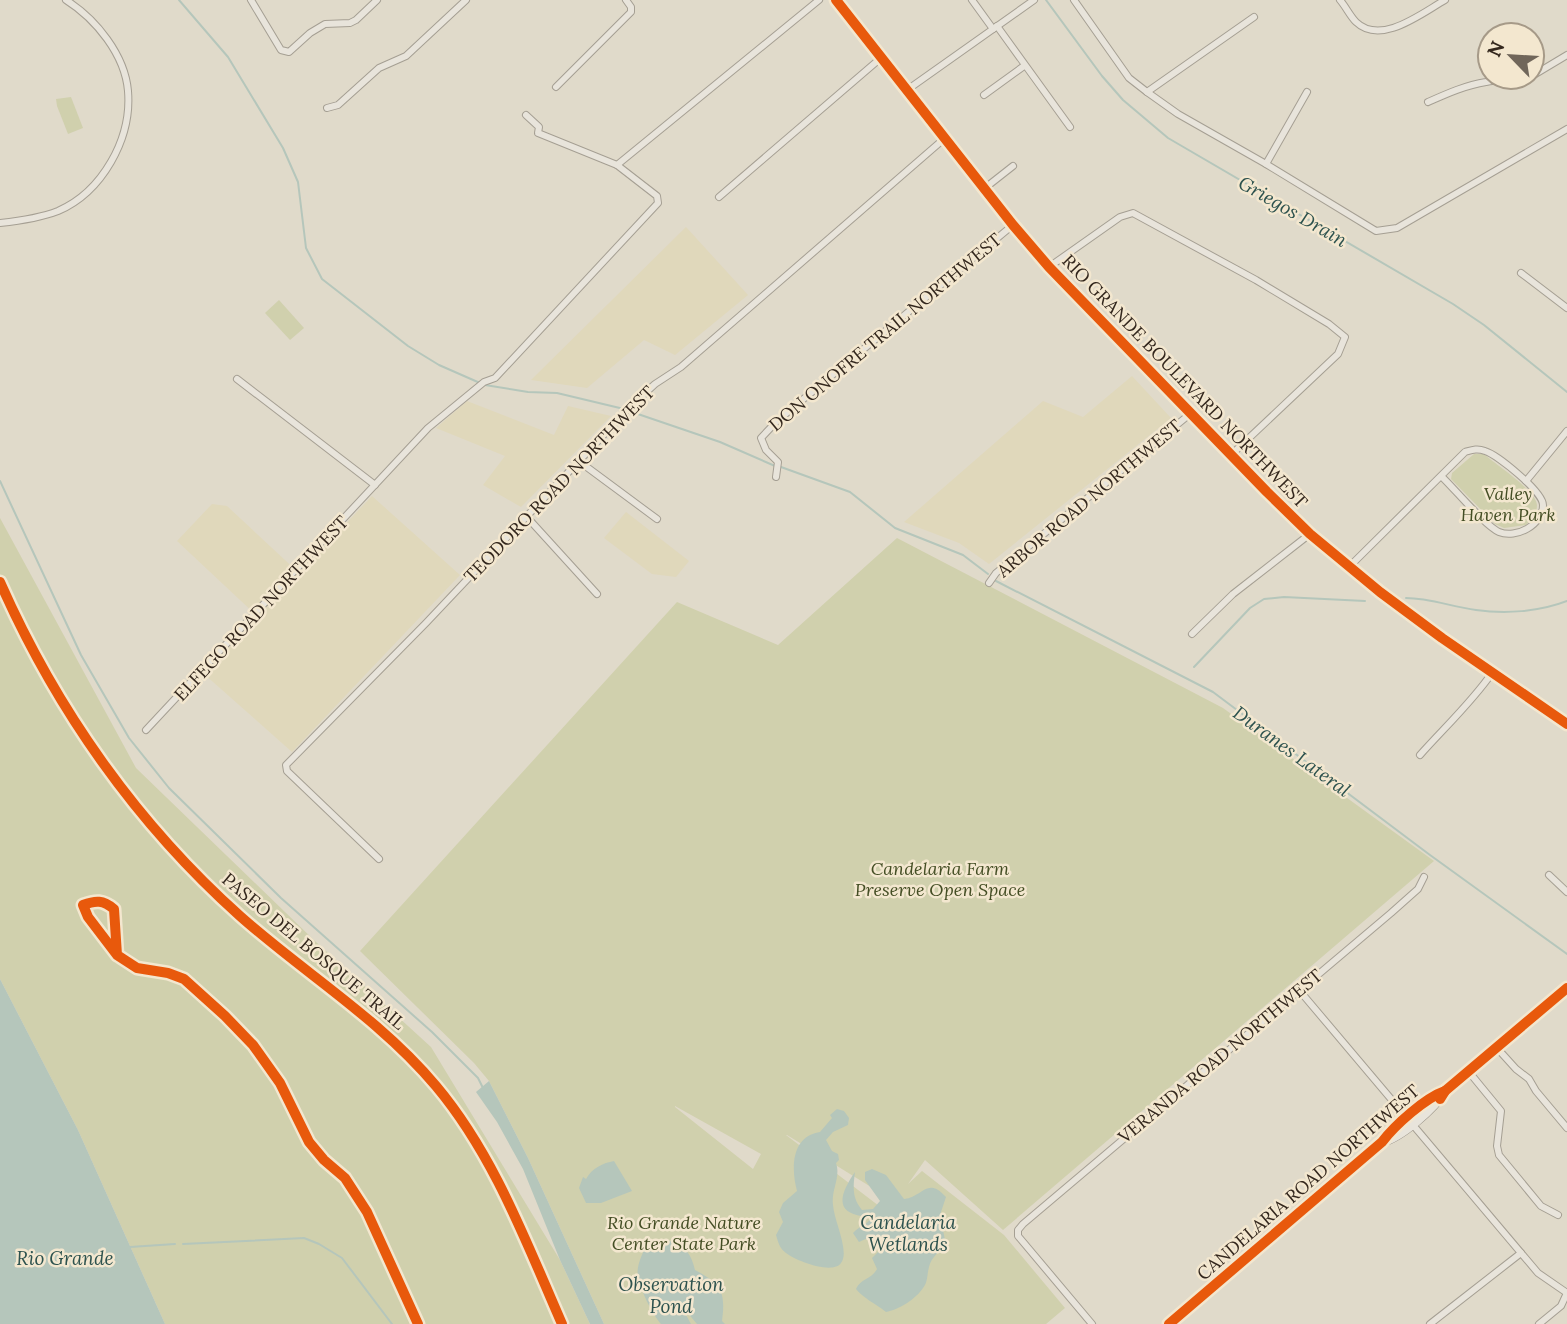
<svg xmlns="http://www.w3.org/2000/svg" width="1567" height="1324" font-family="Lora,serif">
<rect width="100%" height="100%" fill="#e0daca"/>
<g fill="#e0d8bb">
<path d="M686,227L748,295L675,355L644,340L587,388L531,380Z"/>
<path d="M1132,376L1171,418L989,564L959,543L904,522L1043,401L1083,417Z"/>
<path d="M467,401L554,435L568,406L611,416L521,507L483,485L505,456L436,428Z"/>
<path d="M372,496L460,575L292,752L204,674L258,617L177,541L212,504L227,506L299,573Z"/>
<path d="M626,512L689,561L676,577L652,574L604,538Z"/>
</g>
<g fill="#d0d0ad" fill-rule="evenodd">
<path d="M71,97L83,128L68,134L57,106L56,99Z"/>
<path d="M279,300L304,328L290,340L265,313Z"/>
<path d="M1474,454H1484C1496,465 1536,490 1537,505C1537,514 1532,519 1526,525L1504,528L1495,524L1451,479L1452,473Z"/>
<path d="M0,518L136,768L316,942L431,1047L560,1260L590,1324H165L78,1130L0,979Z"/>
<path d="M897,538L1223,708L1434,861L1003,1230L925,1160L908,1184L922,1171L1004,1235L1065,1308L1046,1324H604L528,1158L489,1081L474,1063L360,951L677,602L778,645ZM675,1106L761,1154L753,1169L675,1107ZM786,1135H787L892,1200L883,1209Z"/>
</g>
<g fill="#b5c6bb">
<path d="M0,979L78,1130L165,1324H0Z"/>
<path d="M489,1081L528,1158L604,1324H590L560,1260L523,1169L497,1122L476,1092Z"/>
<path d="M837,1109L844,1111L849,1118L848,1125L833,1132L826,1140L832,1151L838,1154L839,1160L836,1163C841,1177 831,1190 833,1205C834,1221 850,1251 841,1263C833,1275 796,1261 786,1253C780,1249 778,1242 776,1235L783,1222L779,1212L783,1203L797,1191C791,1169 791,1136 820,1132L832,1118L830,1115Z"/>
<path d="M614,1161L632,1191L601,1203H586L579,1188L583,1177L586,1179C592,1168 603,1163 614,1161Z"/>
<path d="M872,1169L886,1175L904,1199C923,1197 927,1176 946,1197L940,1215L946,1245C939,1251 931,1258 929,1267C927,1274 928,1282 923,1288C916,1299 898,1310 886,1312C876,1304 863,1298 856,1289C860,1279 872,1279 877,1269L872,1258L879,1251L876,1244L868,1238L859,1242L853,1233C859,1226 867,1225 872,1217C835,1216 837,1198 855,1172C853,1187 852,1198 862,1210L873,1209L880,1201L865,1180V1172Z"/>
<path d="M668,1240C685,1246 691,1253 695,1270C721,1284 726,1291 722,1321L725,1324H697L686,1311L685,1313L691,1324H661C652,1314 640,1289 638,1276C636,1266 642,1256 645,1247L658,1241Z"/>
</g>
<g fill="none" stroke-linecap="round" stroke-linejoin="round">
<g stroke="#b5c6bb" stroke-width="2">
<path d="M179,0L228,57L283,148L298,182L306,248L322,279L408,346L439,365L480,383"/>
<path d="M1046,0L1102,76L1123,100L1168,138L1453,304L1484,325L1567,392"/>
<path d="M485,385L528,392L557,393L624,409"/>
<path d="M632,412L720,442L775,466"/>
<path d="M781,467L850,492L895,528L963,555L988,574"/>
<path d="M0,481L81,655L129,738L169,788L281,898L432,1032L478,1078L483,1088"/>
<path d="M996,581L1213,692L1430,855L1567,954"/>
<path d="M1406,598C1430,598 1452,607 1476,610C1505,614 1539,612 1567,601"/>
<path d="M1194,667L1250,608L1264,599L1284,597L1365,601"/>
<path d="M183,1244L304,1238L319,1244L342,1258L392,1324"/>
<path d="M130,1247L175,1244"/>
</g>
<g stroke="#a59f93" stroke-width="8">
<g id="street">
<path d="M251,0L281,50L289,52L310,33L325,24L350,23L356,20L377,0"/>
<path d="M972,0L993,29"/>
<path d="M1074,0L1129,78L1147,92L1178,114L1266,164L1376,231L1397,228L1567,129"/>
<path d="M1340,0C1346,7 1350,16 1356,22C1381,46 1422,13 1445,0"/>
<path d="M997,26L1070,127"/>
<path d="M1532,76L1567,55"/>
<path d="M556,87L631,12V7L626,0"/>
<path d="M907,90L1034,0"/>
<path d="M1147,92L1254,17"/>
<path d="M984,95L1024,66"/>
<path d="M1428,102C1446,94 1466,85 1486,82C1501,79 1515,81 1530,77"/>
<path d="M327,108L338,105L379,68L406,56L466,0"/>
<path d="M526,115L539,127L538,133L617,165"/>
<path d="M1266,164L1307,92"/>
<path d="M985,188L1013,166"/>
<path d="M719,197L882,57"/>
<path d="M0,223C19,221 40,218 58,211C102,192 132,139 128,91C125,55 96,19 66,0"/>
<path d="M1049,267L1120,217L1133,213L1256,280L1329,324L1345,337L1338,354L1231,455"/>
<path d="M1521,273L1567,308"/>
<path d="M237,379L375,485"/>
<path d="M580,462L657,519"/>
<path d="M776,477L778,462L766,450L761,438L777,421L1013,225"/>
<path d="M1526,481L1567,431"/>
<path d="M526,516L597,594"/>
<path d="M1349,567L1465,452C1472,450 1477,448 1485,451C1498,455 1543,492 1543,505C1543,525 1516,539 1499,532C1485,526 1454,488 1441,476"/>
<path d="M989,583L996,573L1190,414"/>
<path d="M1192,634L1233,594L1310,534"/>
<path d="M146,730L428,428L484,382L495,378L658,203L657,196L617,165L819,0"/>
<path d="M1420,755C1444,728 1472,702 1492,673"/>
<path d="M379,859L287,771L286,765L426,623L630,407L655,384L681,367L945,138"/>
<path d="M1549,875L1567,892"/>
<path d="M1299,990L1538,1273L1567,1293"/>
<path d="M1497,1048L1516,1069L1529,1079L1536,1091L1567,1128"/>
<path d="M1469,1072L1501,1111L1497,1146L1499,1155L1541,1206L1558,1215"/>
<path d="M1092,1324L1018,1236V1230L1023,1224L1391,913L1418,889L1424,877"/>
<path d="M1430,1324L1521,1253"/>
<path d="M1539,1324L1561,1306L1567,1293"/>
</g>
</g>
<g stroke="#958e83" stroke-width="10">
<g id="secondary">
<path d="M836,0L1013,225L1049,267L1267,492L1310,534L1380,592L1442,638L1567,724"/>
<path d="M1382,1142C1402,1137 1434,1108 1445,1091L1567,988"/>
<path d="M1169,1324L1382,1142C1395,1125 1425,1098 1445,1091"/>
</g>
</g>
<use href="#street" stroke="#e8e4db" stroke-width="6"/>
<use href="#secondary" stroke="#e8e4db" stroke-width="9"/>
<g stroke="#f3e7cf" stroke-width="15">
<g id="cycleway">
<path d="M836,0L1013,225L1049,267L1267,492L1310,534L1380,592L1442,638L1567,724"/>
<path d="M0,582C56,709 137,824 240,916C304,973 380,1019 436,1086C494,1155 526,1242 562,1324"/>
<path d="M117,955L114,909C103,900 96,900 83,905L88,917L117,955L137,968L168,973L184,979L225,1016L253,1045L280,1083L309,1142L324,1160L345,1178L367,1212L418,1324"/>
<path d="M1440,1099L1445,1091L1567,988"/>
<path d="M1169,1324L1382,1142C1395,1125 1425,1098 1445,1091"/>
</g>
</g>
<use href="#cycleway" stroke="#e8590c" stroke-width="10"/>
</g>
<g text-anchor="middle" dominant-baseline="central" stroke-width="5" stroke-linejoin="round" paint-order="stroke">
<g font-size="18" fill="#33271d" stroke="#f3e7cf">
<text transform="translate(885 332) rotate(-40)">DON ONOFRE TRAIL NORTHWEST</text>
<text transform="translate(1185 381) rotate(46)">RIO GRANDE BOULEVARD NORTHWEST</text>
<text transform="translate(559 484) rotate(-46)">TEODORO ROAD NORTHWEST</text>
<text transform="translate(1089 498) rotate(-40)">ARBOR ROAD NORTHWEST</text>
<text transform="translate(261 608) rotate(-47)">ELFEGO ROAD NORTHWEST</text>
<text transform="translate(314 951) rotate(40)">PASEO DEL BOSQUE TRAIL</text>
<text transform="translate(1220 1056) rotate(-40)">VERANDA ROAD NORTHWEST</text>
<text transform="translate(1308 1182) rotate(-41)">CANDELARIA ROAD NORTHWEST</text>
</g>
<g font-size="18" font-style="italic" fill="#444e24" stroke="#f3e7cf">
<text x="1508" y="493">Valley<tspan x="1508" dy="21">Haven Park</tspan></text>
<text x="940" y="868">Candelaria Farm<tspan x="940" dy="21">Preserve Open Space</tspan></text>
<text x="684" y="1222">Rio Grande Nature<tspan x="684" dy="21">Center State Park</tspan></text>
</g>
<g font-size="19" font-style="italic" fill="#2d524e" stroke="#f3e7cf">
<text transform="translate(1293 211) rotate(30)">Griegos Drain</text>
<text transform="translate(1292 751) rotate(36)">Duranes Lateral</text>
<text x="908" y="1222">Candelaria<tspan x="908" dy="22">Wetlands</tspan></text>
<text x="65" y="1258">Rio Grande</text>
<text x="671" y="1284">Observation<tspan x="671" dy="22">Pond</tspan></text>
</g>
</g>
<g transform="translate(1511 56) rotate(295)"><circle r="33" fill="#f3e7cf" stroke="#a69a88" stroke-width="2"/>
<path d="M0-5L12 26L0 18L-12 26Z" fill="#70665a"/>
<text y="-10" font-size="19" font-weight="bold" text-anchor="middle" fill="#33271d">N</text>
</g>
</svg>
